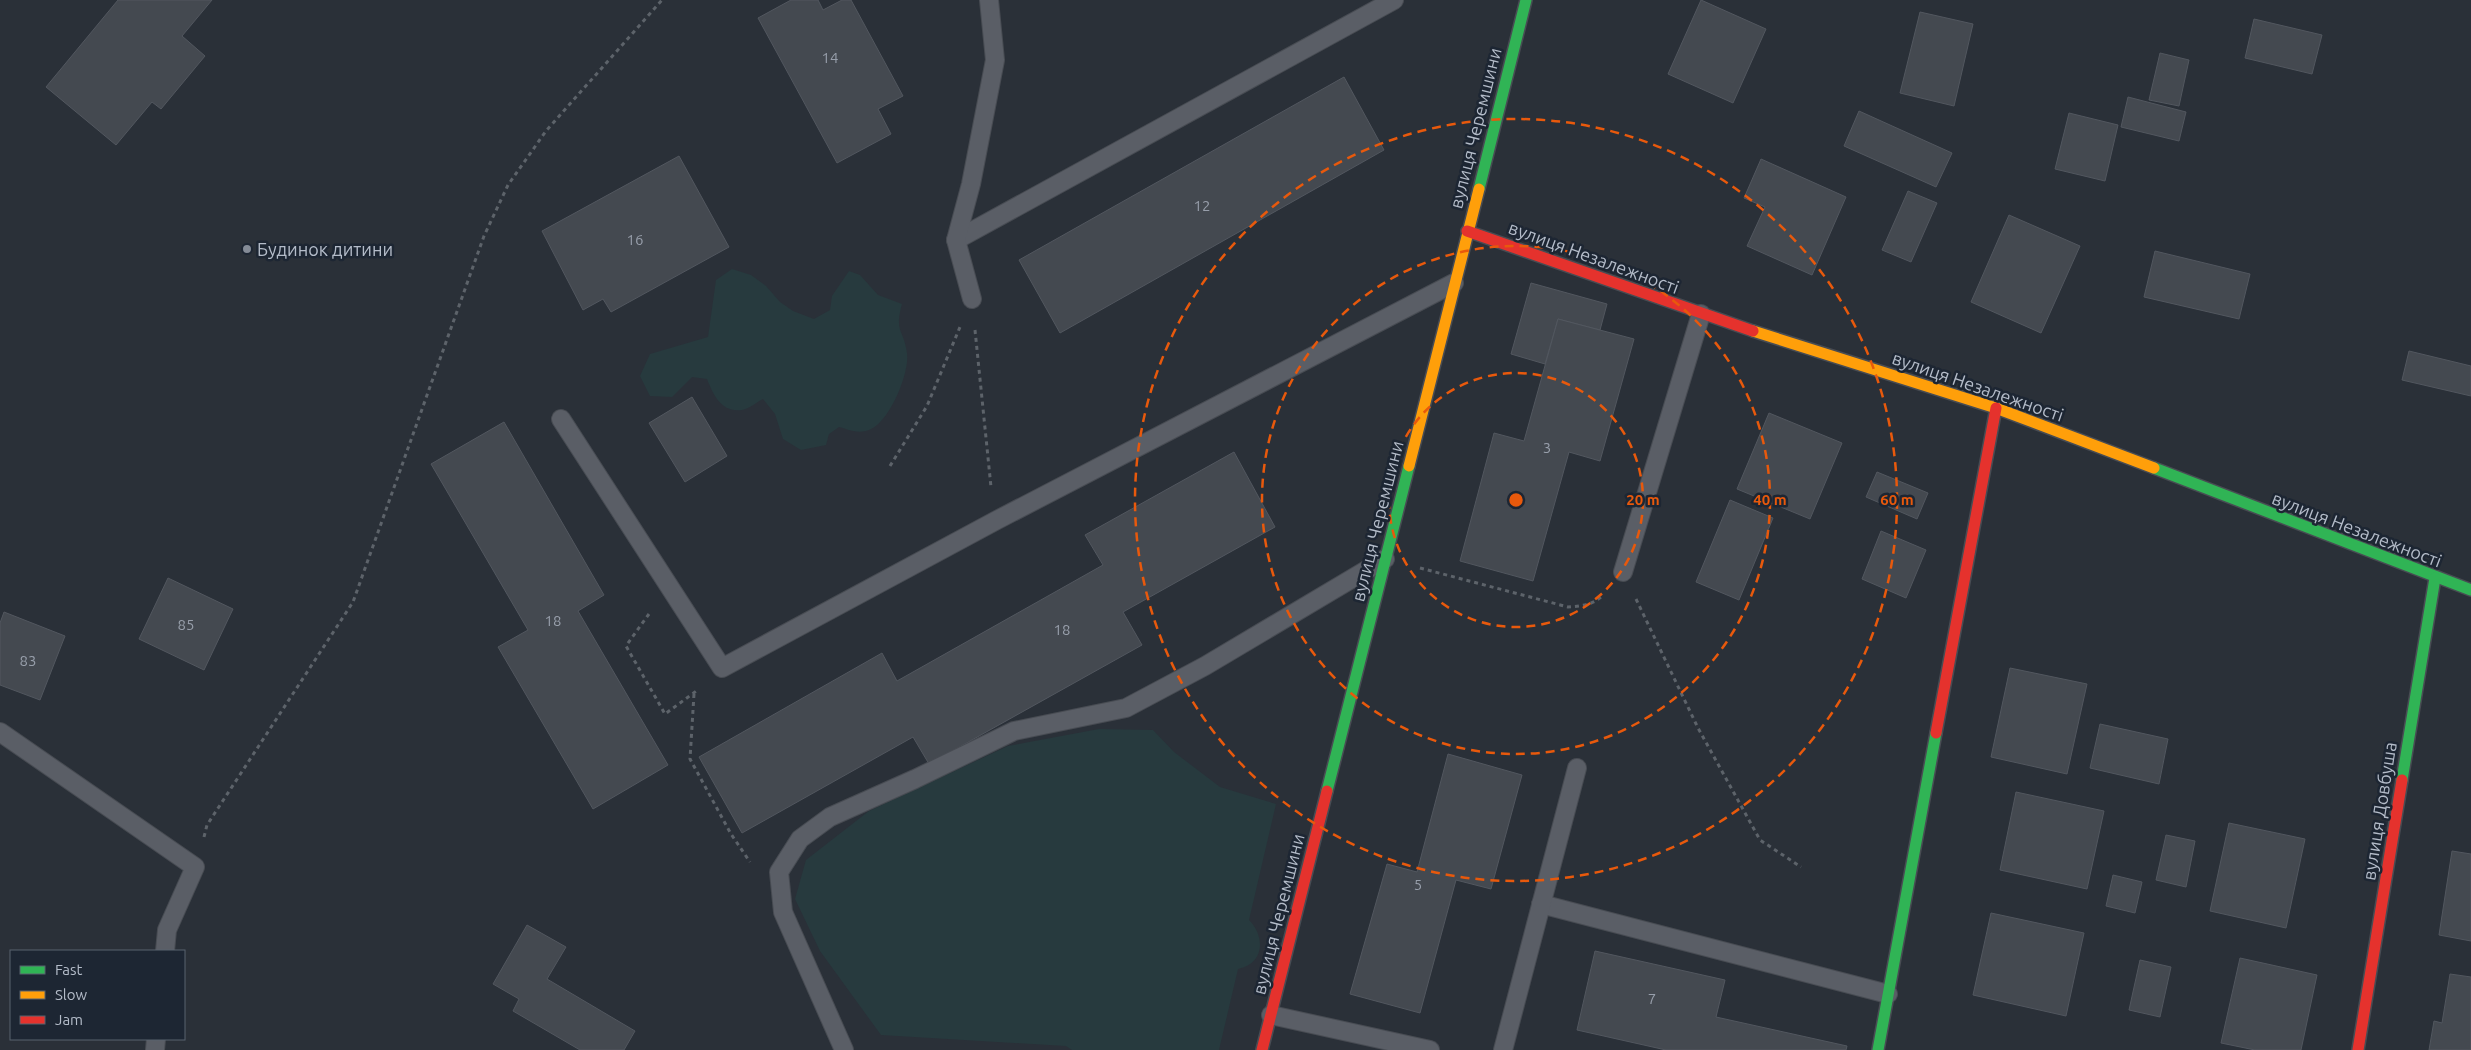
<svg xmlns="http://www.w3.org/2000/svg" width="2471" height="1050" font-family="Ubuntu,sans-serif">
<rect width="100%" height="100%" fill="#2a3038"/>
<g fill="#273a3e">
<path d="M732,269L751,275L766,286L780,302L793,311L814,319L830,310L832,296L849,271L860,275L878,295L902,304C894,333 904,329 907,353C910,373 889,423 869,430C858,434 850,430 839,427L829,434L826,445L801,450L783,439L775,414L763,399C757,402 749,409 742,410C721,413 713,394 707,379L692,377L672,397L650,396L640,376L650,354L708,337L716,280Z"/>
<path d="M1099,729L1153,730L1174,752L1220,787L1276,804L1249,920C1266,937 1264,964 1238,969L1219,1050H1072L1066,1046L881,1035L820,951L795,899L806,860L869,811L1008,746Z"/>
</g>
<g fill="#444950" stroke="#52575f">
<path d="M118,0H212L182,36L205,56L161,109L152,102L116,145L46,87Z"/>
<path d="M791,0H818L823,10L842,0H851L903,96L878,109L891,134L837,163L758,18Z"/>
<path d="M1701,0L1766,29L1733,103L1668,74Z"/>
<path d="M1920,12L1973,24L1954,106L1900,93Z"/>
<path d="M2254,19L2322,35L2312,74L2245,58Z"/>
<path d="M2160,53L2189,60L2179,106L2149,100Z"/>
<path d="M1344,77L1384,150L1060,333L1019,260Z"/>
<path d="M2128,97L2186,112L2179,141L2121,127Z"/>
<path d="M1859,111L1952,153L1936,187L1844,146Z"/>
<path d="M2069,113L2118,125L2105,181L2055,169Z"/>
<path d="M679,156L729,247L611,312L603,299L583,310L542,231Z"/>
<path d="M1761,159L1846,197L1812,275L1747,246L1765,207L1744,198Z"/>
<path d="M1908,191L1937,203L1911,262L1882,250Z"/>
<path d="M2009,215L2080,246L2041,333L1971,302Z"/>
<path d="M2155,251L2250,274L2239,319L2144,297Z"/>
<path d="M1531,283L1607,304L1600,330L1558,319L1545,364L1511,354Z"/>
<path d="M1558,319L1634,339L1600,461L1569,452L1533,581L1460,561L1494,433L1524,441Z"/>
<path d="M2409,351L2471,366V396L2402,380Z"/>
<path d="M692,397L727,456L685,482L649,423Z"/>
<path d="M1769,413L1842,443L1810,519L1737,489Z"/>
<path d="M504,422L604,595L578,611L668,765L593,809L498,647L528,630L431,464Z"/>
<path d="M1234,452L1275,527L1123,612L1142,645L929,764L913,737L742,833L699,757L882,653L897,681L1103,565L1085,535Z"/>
<path d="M1877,472L1928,493L1917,519L1866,497Z"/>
<path d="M1730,500L1773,518L1739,600L1696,582Z"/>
<path d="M1881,531L1926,550L1906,598L1862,579Z"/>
<path d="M168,578L233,609L204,670L139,639Z"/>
<path d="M4,612L65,636L40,700L0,685V623Z"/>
<path d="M2010,668L2087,684L2067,774L1991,757Z"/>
<path d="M2100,724L2168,739L2159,784L2090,768Z"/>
<path d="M1448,754L1522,775L1491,889L1456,880L1420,1013L1350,994L1387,864L1417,872Z"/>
<path d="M2016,792L2104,811L2087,889L2000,870Z"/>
<path d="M2229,823L2305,839L2286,928L2210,911Z"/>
<path d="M2166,835L2195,841L2186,887L2156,880Z"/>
<path d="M2452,851L2471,854V941L2439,935Z"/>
<path d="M2113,875L2142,882L2135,913L2106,906Z"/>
<path d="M1991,913L2084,933L2066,1016L1973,995Z"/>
<path d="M527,925L566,947L547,979L635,1031L624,1050H580L513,1011L519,999L493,984Z"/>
<path d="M1595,951L1725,980L1716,1017L1847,1046L1846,1050H1666L1577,1030Z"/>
<path d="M2240,958L2317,975L2301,1050H2255L2221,1043Z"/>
<path d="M2140,960L2171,967L2160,1017L2129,1010Z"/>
<path d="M2450,974L2471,977V1050H2429L2434,1021L2442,1023Z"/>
</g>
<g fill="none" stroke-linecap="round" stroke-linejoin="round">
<g stroke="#484c53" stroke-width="20">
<g id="lane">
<path d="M956,240L1394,0"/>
<path d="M972,299L956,240L971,184L995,60L989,0"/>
<path d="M561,419L722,668L997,520L1454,283"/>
<path d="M1623,572L1701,314"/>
<path d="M0,732L195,867L167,930L165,951"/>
<path d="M1541,904L1888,994"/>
<path d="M1271,1015L1430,1050"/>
<path d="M155,1050L156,1039"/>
<path d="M844,1050L783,912L779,872L800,839L830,817L915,779L1014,731L1126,708L1205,666L1385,559"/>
<path d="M1503,1050L1577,768"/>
</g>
</g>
<g stroke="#484c53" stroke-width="14">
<g id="fast">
<path d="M1479,189L1526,0"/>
<path d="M2154,468L2471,590"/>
<path d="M2402,780L2435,578"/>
<path d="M1327,791L1409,466"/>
<path d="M1878,1050L1936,733"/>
</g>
</g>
<g stroke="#484c53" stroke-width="14">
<g id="slow">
<path d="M1753,331L1996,408L2154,468"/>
<path d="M1409,466L1479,189"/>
</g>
</g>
<g stroke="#484c53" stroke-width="14">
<g id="jam">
<path d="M1467,231L1753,331"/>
<path d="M1936,733L1996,408"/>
<path d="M1262,1050L1327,791"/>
<path d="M2358,1050L2402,780"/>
</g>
</g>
<g stroke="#5d636a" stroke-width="3" stroke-dasharray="4 4" stroke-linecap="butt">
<path d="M975,330L991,487"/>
<path d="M890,466L927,406L960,327"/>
<path d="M1420,568L1568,607C1581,606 1594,605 1603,595"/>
<path d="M1636,599L1698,728L1760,840L1801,867"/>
<path d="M649,614L626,646L665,714L699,689"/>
<path d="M694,694L690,759L731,834L750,862"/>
<path d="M204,837L207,825L353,602L484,236L508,185L546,131L662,0"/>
</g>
<use href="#lane" stroke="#5a5e66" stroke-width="18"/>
<use href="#fast" stroke="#30b455" stroke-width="11"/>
<use href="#slow" stroke="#ff9f0a" stroke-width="11"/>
<use href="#jam" stroke="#e5322d" stroke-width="11"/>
</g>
<g fill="none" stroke="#e8590c" stroke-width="2.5" stroke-dasharray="9 6">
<circle cx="1516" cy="500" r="127"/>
<circle cx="1516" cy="500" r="254"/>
<circle cx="1516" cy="500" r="381"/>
</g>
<circle fill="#848b96" stroke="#1d2633" stroke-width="2" cx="247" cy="249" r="5"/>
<g text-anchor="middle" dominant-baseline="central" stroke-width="5" stroke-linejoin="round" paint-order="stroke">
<g font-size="15" fill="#989fab">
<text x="830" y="57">14</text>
<text x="1202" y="205">12</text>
<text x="635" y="239">16</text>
<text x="1547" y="447">3</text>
<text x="553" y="620">18</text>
<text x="186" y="624">85</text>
<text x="1062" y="629">18</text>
<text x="28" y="660">83</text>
<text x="1418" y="884">5</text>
<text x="1652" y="998">7</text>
</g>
<g font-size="18" fill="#b4bcc9" stroke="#1d2633">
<text transform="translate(1475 128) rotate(-76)">вулиця Черемшини</text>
<text transform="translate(1594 257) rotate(20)">вулиця Незалежності</text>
<text transform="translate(1978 386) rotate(19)">вулиця Незалежності</text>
<text transform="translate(1377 521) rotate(-76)">вулиця Черемшини</text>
<text transform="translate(2357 529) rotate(21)">вулиця Незалежності</text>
<text transform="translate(2379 811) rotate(-81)">вулиця Довбуша</text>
<text transform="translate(1278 914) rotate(-76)">вулиця Черемшини</text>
</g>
<g font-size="18" fill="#b4bcc9" stroke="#1d2633" text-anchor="start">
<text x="257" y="249">Будинок дитини</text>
</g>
</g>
<circle cx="1516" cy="500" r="8" fill="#e8590c" stroke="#1d2633" stroke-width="2.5"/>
<g font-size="15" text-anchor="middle" font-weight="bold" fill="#e8590c" stroke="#1d2633" stroke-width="5" stroke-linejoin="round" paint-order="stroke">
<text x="1643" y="505">20 m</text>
<text x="1770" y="505">40 m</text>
<text x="1897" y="505">60 m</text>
</g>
<rect x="10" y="950" width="175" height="90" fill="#1d2633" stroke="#59626f"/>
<rect x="20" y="966" width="25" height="8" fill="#30b455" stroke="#59626f"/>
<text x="55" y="975" font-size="15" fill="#b4bcc9">Fast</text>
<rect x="20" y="991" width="25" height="8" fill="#ff9f0a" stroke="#59626f"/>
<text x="55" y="1000" font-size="15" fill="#b4bcc9">Slow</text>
<rect x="20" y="1016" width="25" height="8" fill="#e5322d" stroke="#59626f"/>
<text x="55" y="1025" font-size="15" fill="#b4bcc9">Jam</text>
</svg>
